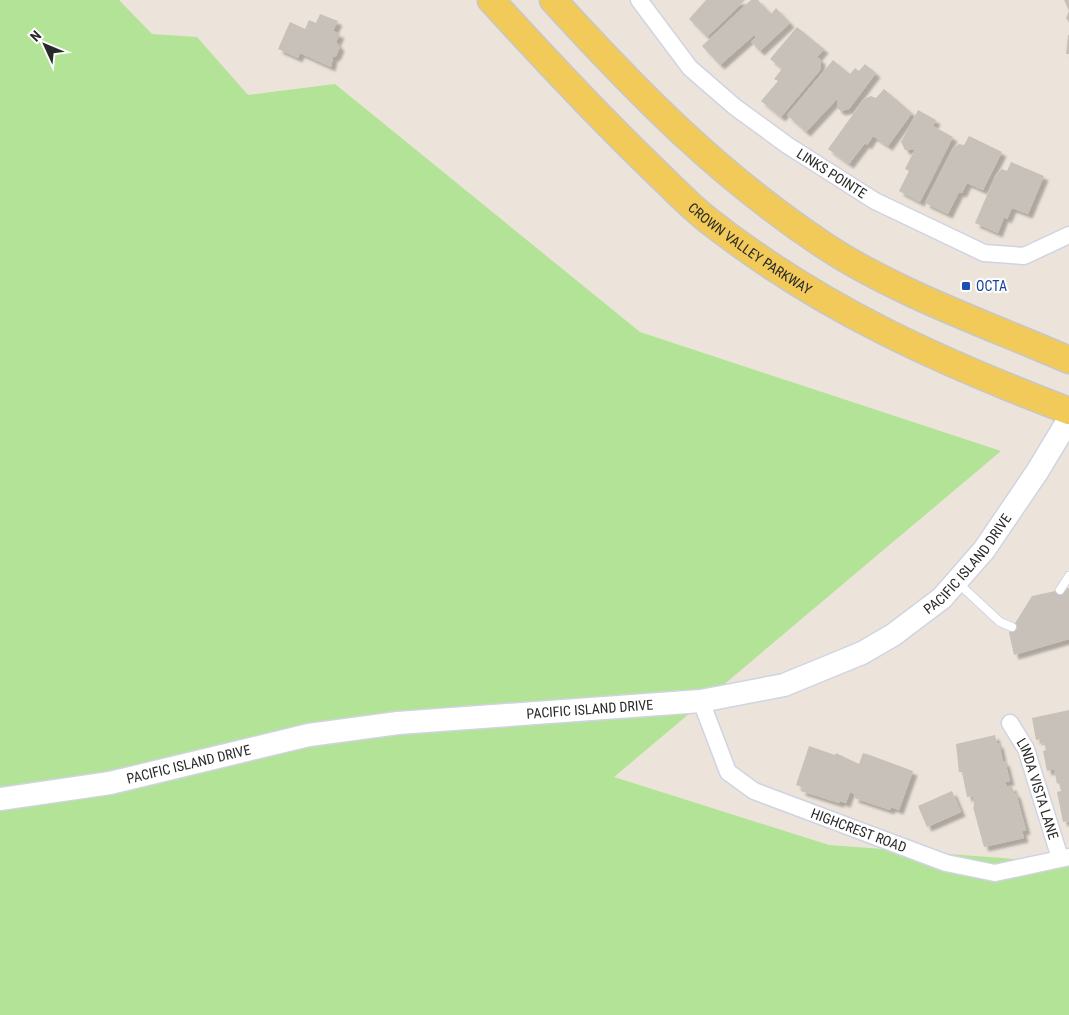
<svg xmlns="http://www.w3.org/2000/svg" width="1069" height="1015" font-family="'Roboto Condensed',sans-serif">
<defs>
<filter id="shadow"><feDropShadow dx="4.5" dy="4.5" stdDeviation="1" flood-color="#0004"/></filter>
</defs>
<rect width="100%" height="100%" fill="#ece4da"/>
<path fill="#b2e396" d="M0,0H119L152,34L197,37L248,95L335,84L640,332L1001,451L614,777L829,845L1069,863V1015H0Z"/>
<g fill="#c7c1ba" filter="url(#shadow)">
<path d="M706,0H745L707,37L689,19Z"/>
<path d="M751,0H758L771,14L776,8L790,23L760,51L751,42L756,37L754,35L720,65L702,46Z"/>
<path d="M1064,0H1069V23L1066,18L1069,11Z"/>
<path d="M320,14L338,21L333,31L340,34L336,42L340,47L336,56L333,57L331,67L300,53L298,58L278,49L290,22L305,29L309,20L316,23Z"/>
<path d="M797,27L824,49L817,57L821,60L820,70L781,117L761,101L778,81L774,79L782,69L770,59Z"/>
<path d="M1068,35H1069V54H1066Z"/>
<path d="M833,60L850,74L855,68L859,71L865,64L876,73L849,109L841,111L837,108V99L806,132L787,115Z"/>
<path d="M884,89L912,113L888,146L873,136L867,145L865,143L849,164L828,149L864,99L871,96L876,98Z"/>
<path d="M918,110L936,120L933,126L953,137L920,202L899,191L909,171L905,169L915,149L905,150L901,142Z"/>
<path d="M969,136L1002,152L983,190L967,183L962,193L959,192L948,214L925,203L953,148L959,144L964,145Z"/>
<path d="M1011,162L1044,176L1028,214L1012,208L1007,219L1004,217L998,233L975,223L996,174L1002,169L1007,171Z"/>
<path d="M1069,588V639L1014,655L1009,633L1032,596Z"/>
<path d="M1069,710V821L1063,822L1057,792L1061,791L1059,783L1057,784L1054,769L1047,771L1043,751L1046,750L1045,745H1042L1041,739L1036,740L1032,718Z"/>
<path d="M995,735L997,744L999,743L1003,762L1005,761L1010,781L1005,782L1007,787L1012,786L1014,793H1016L1026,830L1022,831L1024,838L984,847L973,807H974L973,796L967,797L962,772H959L956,744Z"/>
<path d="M809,746L835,755L836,753L859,764L863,753L867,754L913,771L899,810L891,807L890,810L854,798L855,794L850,792L846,803L840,801L839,803L801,791L802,787L796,785Z"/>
<path d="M952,791L961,812L927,827L918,806Z"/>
</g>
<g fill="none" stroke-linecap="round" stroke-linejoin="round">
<g stroke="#d0d4e2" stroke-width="10">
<g id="lane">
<path d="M958,583L1000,622L1012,627"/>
<path d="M1060,590L1069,576"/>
</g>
</g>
<g stroke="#d0d4e2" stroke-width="19">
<g id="street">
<path id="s1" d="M639,0L690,68L735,107L787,145L875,201L984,253L1024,256L1069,235"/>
<path id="s2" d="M701,701L728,772L754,791L946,863L995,873L1069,857"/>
<path id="s3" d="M1010,723L1026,749L1060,858"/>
</g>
</g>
<g stroke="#d0d4e2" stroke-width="25">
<g id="secondary">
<path id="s4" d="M0,799L110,783L309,735L398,723L701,701L784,685L862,653L893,635L942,598L984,550L1037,472L1069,419"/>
</g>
</g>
<g stroke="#c7c7c7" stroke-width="29">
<g id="primary">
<path id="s5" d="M491,0C543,57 595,113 651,167C670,185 688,205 709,221C820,308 938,361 1069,411"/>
<path d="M553,0C638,93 719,176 825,246C896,293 991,326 1069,360"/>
</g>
</g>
<use href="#lane" stroke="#fff" stroke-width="8"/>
<use href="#street" stroke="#fff" stroke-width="16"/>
<use href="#secondary" stroke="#fff" stroke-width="22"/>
<use href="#primary" stroke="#f2ca59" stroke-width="26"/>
</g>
<rect fill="#1a4fb4" stroke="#fff" stroke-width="2" x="961" y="281" width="10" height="10" rx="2.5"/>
<g text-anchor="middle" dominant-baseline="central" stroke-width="4" stroke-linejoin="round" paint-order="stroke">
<g font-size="14" fill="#292929" stroke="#fff">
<text stroke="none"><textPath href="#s1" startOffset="262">LINKS POINTE</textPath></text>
<text stroke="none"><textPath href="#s5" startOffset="360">CROWN VALLEY PARKWAY</textPath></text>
<text stroke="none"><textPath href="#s4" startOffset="1018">PACIFIC ISLAND DRIVE</textPath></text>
<text stroke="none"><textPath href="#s4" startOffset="598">PACIFIC ISLAND DRIVE</textPath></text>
<text stroke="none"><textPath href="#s4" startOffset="192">PACIFIC ISLAND DRIVE</textPath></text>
<text stroke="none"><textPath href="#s3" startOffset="72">LINDA VISTA LANE</textPath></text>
<text stroke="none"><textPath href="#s2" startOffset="220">HIGHCREST ROAD</textPath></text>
</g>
<g font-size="14" fill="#164399" stroke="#fff" text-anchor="start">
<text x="976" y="286">OCTA</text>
</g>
</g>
<g transform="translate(45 45) rotate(314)" stroke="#ffffff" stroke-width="4" paint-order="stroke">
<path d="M0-4L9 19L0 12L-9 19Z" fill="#292929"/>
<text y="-8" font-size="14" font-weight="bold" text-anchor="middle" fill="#292929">N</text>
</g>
</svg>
